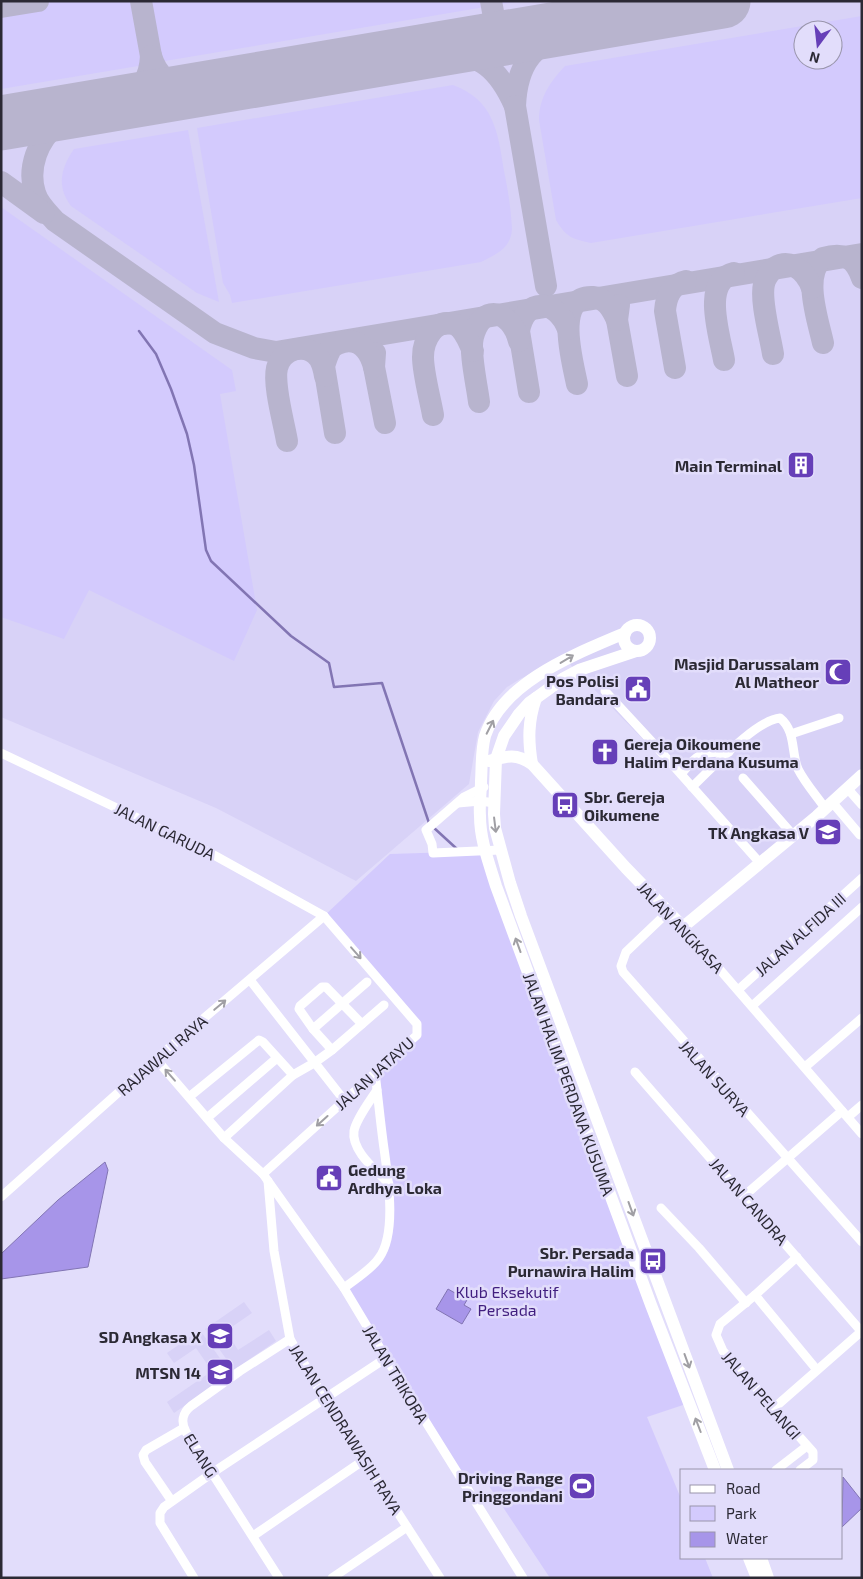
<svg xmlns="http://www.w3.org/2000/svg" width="863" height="1579" font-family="'Exo 2',sans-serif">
<rect width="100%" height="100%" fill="#e2ddfb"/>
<g fill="#d8d2f7" fill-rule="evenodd">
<path d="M1,1H862V769L756,864L691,788L573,668L565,657L520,679L507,687L494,701L478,732L469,784L356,881L216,808L1,717ZM803,30H833V60H803Z"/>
<path d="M244,1302L252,1313L226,1331L238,1350L269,1330L276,1341L234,1370L205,1329Z"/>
<path d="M200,1330L231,1374L174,1413L167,1402L212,1371L196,1348L174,1363L167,1353Z"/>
</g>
<g fill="#d3cafd" fill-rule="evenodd">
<path d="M37,1H521L153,63L151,58L150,64L1,89V7Z"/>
<path d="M862,16V198L591,243C572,239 566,237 556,220L539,120C539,98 550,82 565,66ZM803,30H833V60H803Z"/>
<path d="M453,85C494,100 498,132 504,171C508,190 511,209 512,229C511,248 497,254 481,262L232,303L230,295L223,283L197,128Z"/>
<path d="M188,130L219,302L197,293L71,206C56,186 61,168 74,149Z"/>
<path d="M1,207L232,370L236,391L220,394L257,610L234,661L89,590L64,639L1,617Z"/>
<path d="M485,851L689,1403L647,1417L682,1501V1558H705L713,1578H550L479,1471L461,1479L344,1288L381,1257L388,1229L375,1073L418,1028L324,916L390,854Z"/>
</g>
<g fill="#a795e9" stroke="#8275b3">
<path d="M105,1162L108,1170L88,1267L1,1279V1254L58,1200Z"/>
<path d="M448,1289L467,1300L464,1305L471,1309L462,1324L436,1309Z"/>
<path d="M843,1477L862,1501V1508L842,1527Z"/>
</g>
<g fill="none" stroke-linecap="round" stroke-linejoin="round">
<g stroke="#8275b3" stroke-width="2.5">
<path d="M139,331L156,354L171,389L187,434L194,465L206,550L211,561L291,636L329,663L334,687L382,683L429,823"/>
<path d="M433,827L457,849"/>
</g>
<g stroke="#b8b4ce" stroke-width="22">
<path d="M141,1L151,56"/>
<path d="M491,1L498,39"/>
<path d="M1,7L38,1"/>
<path d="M440,49C480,55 498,67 515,106C517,60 535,45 574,26"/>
<path d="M119,103C140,94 150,79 151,56C157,76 170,86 190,91"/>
<path d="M515,106L546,286"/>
<path d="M93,108C82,112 68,116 58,124C38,139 27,168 35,193C38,204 48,213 55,221L215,333L254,348L276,352L862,254"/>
<path d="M1,182L44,213"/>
<path d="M619,305L617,320L627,376"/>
<path d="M823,343C818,320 802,275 823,258C843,252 855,257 862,278"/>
<path d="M375,353L374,367L385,423"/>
<path d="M773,354C770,335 760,301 764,284C765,279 768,275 771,271C787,254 806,271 812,288"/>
<path d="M724,360C720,336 701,281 734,273"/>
<path d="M675,368L665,311C666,297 671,284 686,281"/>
<path d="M577,384C573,363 553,295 593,297C606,298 612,309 617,320"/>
<path d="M529,392L519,331C525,297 556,298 568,329"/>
<path d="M479,402C477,385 469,352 473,337C482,302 511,310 519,341"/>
<path d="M433,415C430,398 423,373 423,357C423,340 435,316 456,325C465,330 469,343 473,351"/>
<path d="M335,433L324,366C326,360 328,353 332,347C335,345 339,343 343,342C360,338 370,352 374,367"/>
<path d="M287,441C284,423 273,385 277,368C282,349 306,341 319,358C323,364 324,370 325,376"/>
</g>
<path stroke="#b8b4ce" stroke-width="55" d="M1,123L723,1"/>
<g stroke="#fff" stroke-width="9">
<path d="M605,691L654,744L760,863"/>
<path d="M791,734L839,718"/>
<path d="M1,753L203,849L324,916L417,1024V1035L263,1174"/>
<path d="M681,774C700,752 700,752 729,752"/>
<path d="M743,778L793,835"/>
<path d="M484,787L464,797L426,830L432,844L433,853L500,850"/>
<path d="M692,787C711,769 756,720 780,718C796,731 791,752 798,769C805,783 816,795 825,808"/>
<path d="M847,788L862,805"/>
<path d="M832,802L860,835L862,833"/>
<path d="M458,803L480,801L495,803"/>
<path d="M668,912L626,952L621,966L623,972L862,1242"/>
<path d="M683,927L862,1134"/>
<path d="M250,980L344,1100"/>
<path d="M738,990L862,878"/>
<path d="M752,1006L862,907"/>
<path d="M313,1029L367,982"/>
<path d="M332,1050L313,1029L299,1009L300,1006L322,987H326L362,1024"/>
<path d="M156,1059L224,1138L263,1174L344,1288L386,1358L523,1578"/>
<path d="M805,1067L862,1018"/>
<path d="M635,1072L861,1331"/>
<path d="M377,1090C370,1101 356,1119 354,1131C351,1151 377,1171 389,1184"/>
<path d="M189,1097L259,1040L263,1042L293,1075"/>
<path d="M848,1117L862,1105"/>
<path d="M207,1118L277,1058"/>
<path d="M224,1138L293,1075L314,1063L332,1050L384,1005"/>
<path d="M268,1181L274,1251L290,1339L324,1398L440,1578"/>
<path d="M744,1196L842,1111"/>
<path d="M1,1197L156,1059L324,916"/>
<path d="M661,1208L699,1248L746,1303"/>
<path d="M797,1257L755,1295L720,1324L716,1335L723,1351L813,1452V1460L800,1470"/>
<path d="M344,1288C355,1279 371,1270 379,1258C398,1232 387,1172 383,1141C380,1119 378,1096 375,1073"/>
<path d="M755,1295L817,1370"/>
<path d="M774,1408L862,1331"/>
<path d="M776,1470L807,1446"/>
<path d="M171,1500L145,1462L143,1455L146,1450L184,1428"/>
<path d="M253,1536L364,1460"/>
<path d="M194,1578L160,1523V1513L164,1507L212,1473L386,1358"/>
<path d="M279,1578L186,1432C181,1423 182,1413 191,1406L240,1371L290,1339"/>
<path d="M332,1578L407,1527"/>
</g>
<g stroke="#fff" stroke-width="12">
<circle cx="637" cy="638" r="13"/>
<path d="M625,633C576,654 503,681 485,736C481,751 482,766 481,781C481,793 479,804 480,816C480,840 489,863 496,886L651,1305L715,1470"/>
<path d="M636,651L579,670L564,678L529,703L519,714L504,736L496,759L494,814L495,828L510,883L521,916L728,1470"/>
<path d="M489,761C507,756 516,753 532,764L626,868L683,927L817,816L862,775"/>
<path d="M532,764C528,740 528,721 536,698"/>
<path d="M749,1558L757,1578"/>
<path d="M761,1558L768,1578"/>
</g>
</g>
<defs><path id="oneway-shaft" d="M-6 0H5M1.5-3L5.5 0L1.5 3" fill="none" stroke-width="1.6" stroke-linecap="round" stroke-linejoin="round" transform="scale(1.25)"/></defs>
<g stroke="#a09fa4">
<use href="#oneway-shaft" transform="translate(567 659) rotate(-31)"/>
<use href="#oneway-shaft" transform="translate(490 727) rotate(-63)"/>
<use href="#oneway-shaft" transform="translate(495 825) rotate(83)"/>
<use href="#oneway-shaft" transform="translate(518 945) rotate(-110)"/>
<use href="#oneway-shaft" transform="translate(356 953) rotate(49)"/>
<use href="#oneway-shaft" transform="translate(220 1005) rotate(-40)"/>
<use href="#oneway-shaft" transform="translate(170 1075) rotate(-131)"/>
<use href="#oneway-shaft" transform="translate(322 1121) rotate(138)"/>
<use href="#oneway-shaft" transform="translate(631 1209) rotate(70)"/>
<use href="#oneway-shaft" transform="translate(687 1361) rotate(70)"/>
<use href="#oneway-shaft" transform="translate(698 1425) rotate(-111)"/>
</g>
<defs>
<g id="building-square" transform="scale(1.4375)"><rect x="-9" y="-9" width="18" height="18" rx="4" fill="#663fb8" stroke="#e2ddfb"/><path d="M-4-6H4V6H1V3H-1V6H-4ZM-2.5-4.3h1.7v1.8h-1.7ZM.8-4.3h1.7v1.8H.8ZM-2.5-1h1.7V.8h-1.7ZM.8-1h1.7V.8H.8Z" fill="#fff"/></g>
<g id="mosque-square" transform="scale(1.4375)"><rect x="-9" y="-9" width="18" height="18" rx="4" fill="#663fb8" stroke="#e2ddfb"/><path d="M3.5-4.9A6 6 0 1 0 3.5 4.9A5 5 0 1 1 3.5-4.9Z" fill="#fff"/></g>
<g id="civic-square" transform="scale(1.4375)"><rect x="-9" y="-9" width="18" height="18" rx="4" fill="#663fb8" stroke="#e2ddfb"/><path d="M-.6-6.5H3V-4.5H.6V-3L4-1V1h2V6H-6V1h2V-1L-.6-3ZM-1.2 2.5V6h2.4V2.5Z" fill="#fff"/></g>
<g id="church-square" transform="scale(1.4375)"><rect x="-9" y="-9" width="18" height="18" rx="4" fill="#663fb8" stroke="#e2ddfb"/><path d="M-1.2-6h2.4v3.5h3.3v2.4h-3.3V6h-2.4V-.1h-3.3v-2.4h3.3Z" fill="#fff"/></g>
<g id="bus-square" transform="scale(1.4375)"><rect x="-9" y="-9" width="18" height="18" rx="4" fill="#663fb8" stroke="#e2ddfb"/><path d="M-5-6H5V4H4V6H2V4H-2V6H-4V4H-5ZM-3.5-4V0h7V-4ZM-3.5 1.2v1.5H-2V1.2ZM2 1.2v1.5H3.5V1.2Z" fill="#fff"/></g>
<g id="school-square" transform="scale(1.4375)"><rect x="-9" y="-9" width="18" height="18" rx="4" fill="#663fb8" stroke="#e2ddfb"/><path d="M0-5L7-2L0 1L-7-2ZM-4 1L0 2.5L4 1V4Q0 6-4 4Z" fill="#fff"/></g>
<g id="stadium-square" transform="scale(1.4375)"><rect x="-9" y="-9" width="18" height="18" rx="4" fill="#663fb8" stroke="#e2ddfb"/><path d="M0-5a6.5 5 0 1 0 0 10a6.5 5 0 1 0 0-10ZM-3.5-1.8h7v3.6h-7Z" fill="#fff"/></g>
</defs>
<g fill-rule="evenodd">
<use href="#building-square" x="801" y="465"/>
<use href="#mosque-square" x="838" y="672"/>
<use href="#civic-square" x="638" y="689"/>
<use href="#church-square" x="605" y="752"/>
<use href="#bus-square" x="565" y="805"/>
<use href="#school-square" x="828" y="832"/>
<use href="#civic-square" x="329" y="1178"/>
<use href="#bus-square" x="653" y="1261"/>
<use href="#school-square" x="220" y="1336"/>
<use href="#school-square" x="220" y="1372"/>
<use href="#stadium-square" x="582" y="1486"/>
</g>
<g text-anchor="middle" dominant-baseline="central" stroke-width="5" stroke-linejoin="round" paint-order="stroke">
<g font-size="16" font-weight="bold" fill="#2b2934" stroke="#e2ddfb" text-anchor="end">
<text x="782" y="465">Main Terminal</text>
<text x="819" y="663">Masjid Darussalam<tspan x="819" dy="18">Al Matheor</tspan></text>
<text x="619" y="680">Pos Polisi<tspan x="619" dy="18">Bandara</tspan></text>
<text x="624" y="743" text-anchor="start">Gereja Oikoumene<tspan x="624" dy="18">Halim Perdana Kusuma</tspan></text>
<text x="584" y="796" text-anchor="start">Sbr. Gereja<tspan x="584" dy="18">Oikumene</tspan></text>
<text x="809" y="832">TK Angkasa V</text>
<text x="348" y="1169" text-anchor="start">Gedung<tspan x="348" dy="18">Ardhya Loka</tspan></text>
<text x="634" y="1252">Sbr. Persada<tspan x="634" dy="18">Purnawira Halim</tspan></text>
<text x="201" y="1336">SD Angkasa X</text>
<text x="201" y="1372">MTSN 14</text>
<text x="563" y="1477">Driving Range<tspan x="563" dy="18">Pringgondani</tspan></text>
</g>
<g font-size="16" fill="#2b2934" stroke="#e2ddfb">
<text transform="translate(165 831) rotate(26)">JALAN GARUDA</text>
<text transform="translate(681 927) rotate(47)">JALAN ANGKASA</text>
<text transform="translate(800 934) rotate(-42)">JALAN ALFIDA III</text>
<text transform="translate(162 1055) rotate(-41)">RAJAWALI RAYA</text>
<text transform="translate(374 1073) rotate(-42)">JALAN JATAYU</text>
<text transform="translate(715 1078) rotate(48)">JALAN SURYA</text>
<text transform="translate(569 1084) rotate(70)">JALAN HALIM PERDANA KUSUMA</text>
<text transform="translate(749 1201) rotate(49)">JALAN CANDRA</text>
<text transform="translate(396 1374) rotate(59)">JALAN TRIKORA</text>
<text transform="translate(762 1395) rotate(49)">JALAN PELANGI</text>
<text transform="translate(346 1429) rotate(58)">JALAN CENDRAWASIH RAYA</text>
<text transform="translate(201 1455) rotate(58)">ELANG</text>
</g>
<g font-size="16" fill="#411e7f" stroke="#e2ddfb">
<text x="507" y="1291">Klub Eksekutif<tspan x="507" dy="18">Persada</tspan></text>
</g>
</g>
<rect width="863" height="1579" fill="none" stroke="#2b2934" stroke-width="5"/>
<rect x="680" y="1469" width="162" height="90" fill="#e2ddfb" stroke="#9995ab"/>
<rect x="690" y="1485" width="25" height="8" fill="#ffffff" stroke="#9995ab"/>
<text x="726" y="1494" font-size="15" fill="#2b2934">Road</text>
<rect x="690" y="1506" width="25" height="15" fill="#d3cafd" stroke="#9995ab"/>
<text x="726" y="1519" font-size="15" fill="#2b2934">Park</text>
<rect x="690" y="1532" width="25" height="15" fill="#a795e9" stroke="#9995ab"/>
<text x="726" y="1544" font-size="15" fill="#2b2934">Water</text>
<g transform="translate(818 45) rotate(195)"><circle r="24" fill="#e2ddfb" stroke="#9995ab"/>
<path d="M0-4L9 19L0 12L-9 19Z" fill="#663fb8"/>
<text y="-8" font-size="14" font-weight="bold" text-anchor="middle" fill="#2b2934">N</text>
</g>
</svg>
